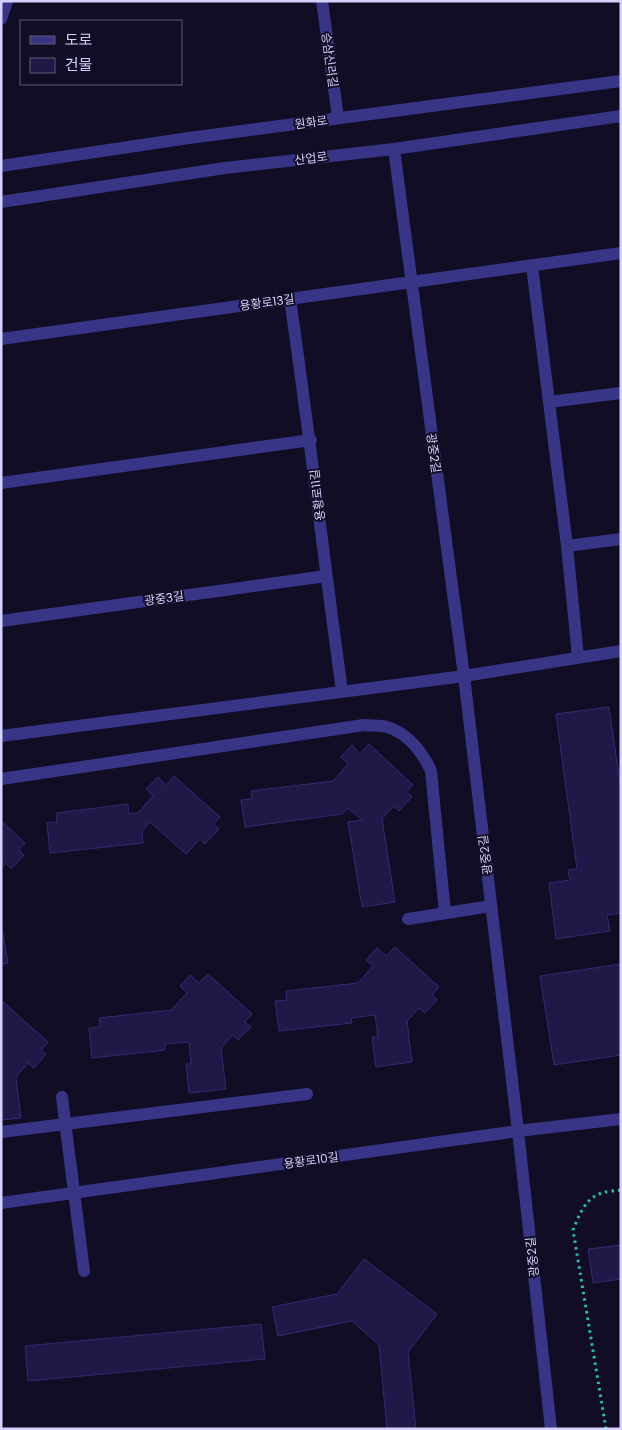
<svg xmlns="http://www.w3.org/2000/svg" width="622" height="1430" font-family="Poppins,'Noto Sans KR',sans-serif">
<rect width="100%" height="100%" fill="#110d25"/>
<g fill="#211847" stroke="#372875">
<path d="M609,707L621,790V913L607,915L610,931L556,939L549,883L570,880L568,870L577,869L556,714Z"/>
<path d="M369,744L413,785L407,792L412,797L399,811L394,806L382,819L395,902L362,907L348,822L363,820L347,808L342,814L245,827L241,800L252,799L251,791L333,781L348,764L341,757L352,745L360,754Z"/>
<path d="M174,776L220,817L213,824L219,829L205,844L200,839L186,854L150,822L142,831L143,843L50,853L47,823L57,822L56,813L128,804L129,814L138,813L153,796L146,789L158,777L166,785Z"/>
<path d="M1,821L25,843L19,850L24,855L11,869L6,863L1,868Z"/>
<path d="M1,923L8,963L1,964Z"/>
<path d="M395,947L439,987L432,995L437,1000L425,1013L419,1008L407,1021L412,1062L376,1067L372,1037H378L375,1015L351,1018L352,1023L279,1031L275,1001L287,1000L286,991L358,983L373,966L366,960L377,948L386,956Z"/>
<path d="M621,964V1055L554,1065L540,976Z"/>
<path d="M208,974L252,1014L245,1022L251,1027L238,1040L233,1035L221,1048L226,1089L189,1093L186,1064H191L189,1042L165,1044V1050L92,1058L89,1028L100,1027L99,1018L171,1010L187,993L180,986L190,975L199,983Z"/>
<path d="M3,1002L48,1042L41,1050L46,1054L34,1068L28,1063L16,1077L21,1118L1,1120V1004Z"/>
<path d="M621,1245V1279L593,1283L588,1249Z"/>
<path d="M364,1259L437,1314L408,1352L416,1429H387L379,1345L352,1321L278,1336L272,1307L337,1294Z"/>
<path d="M261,1324L265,1359L28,1381L25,1346Z"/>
</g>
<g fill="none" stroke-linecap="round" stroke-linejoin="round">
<path stroke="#27bdb4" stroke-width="3" stroke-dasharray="2.5 4" stroke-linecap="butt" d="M606,1429L573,1230C578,1218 584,1201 597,1195C604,1191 614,1191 621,1190"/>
<g stroke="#383587" stroke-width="12">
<path d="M322,1L338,118"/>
<path d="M1,19L7,1"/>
<path d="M394,149L464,676L518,1131L551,1429"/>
<path d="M1,166L189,138L621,81"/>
<path d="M1,202L225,168L394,149L621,116"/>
<path d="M532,266L567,546L578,657"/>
<path d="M290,299C309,430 324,561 342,691"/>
<path d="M1,339L621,253"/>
<path d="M549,402L621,393"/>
<path d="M1,483L311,440"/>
<path d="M567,546L621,539"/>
<path d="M1,621L326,576"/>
<path d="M1,736L464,676L621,651"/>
<path d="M1,779L364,725C371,726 380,725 387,727C408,733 423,753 431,771L445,913"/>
<path d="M408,919L491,906"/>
<path d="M62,1097L84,1271"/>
<path d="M1,1132L307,1094"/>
<path d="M1,1203L518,1131L621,1119"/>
</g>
</g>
<g text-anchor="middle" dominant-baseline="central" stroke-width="4" stroke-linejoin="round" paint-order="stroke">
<g font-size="12" fill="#d6d1ff" stroke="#110d25">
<text transform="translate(330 60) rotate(82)">승삼신리길</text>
<text transform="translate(311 122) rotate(-8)">원화로</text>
<text transform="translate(311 158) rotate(-7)">산업로</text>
<text transform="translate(267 302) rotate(-8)">용황로13길</text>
<text transform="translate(434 453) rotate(82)">광중2길</text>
<text transform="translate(317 495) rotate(-97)">용황로11길</text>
<text transform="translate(164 598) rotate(-8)">광중3길</text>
<text transform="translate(485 855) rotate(-97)">광중2길</text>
<text transform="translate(311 1160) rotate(-8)">용황로10길</text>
<text transform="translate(532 1257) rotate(-96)">광중2길</text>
</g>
</g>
<rect width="622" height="1430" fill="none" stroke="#d6d1ff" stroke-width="5"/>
<rect x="20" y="20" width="162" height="65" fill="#110d25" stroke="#605b7c"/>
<rect x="30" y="36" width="25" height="8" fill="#383587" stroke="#605b7c"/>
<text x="65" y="45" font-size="15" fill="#d6d1ff">도로</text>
<rect x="30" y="58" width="25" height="15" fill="#211847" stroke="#605b7c"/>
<text x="65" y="70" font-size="15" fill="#d6d1ff">건물</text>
</svg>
